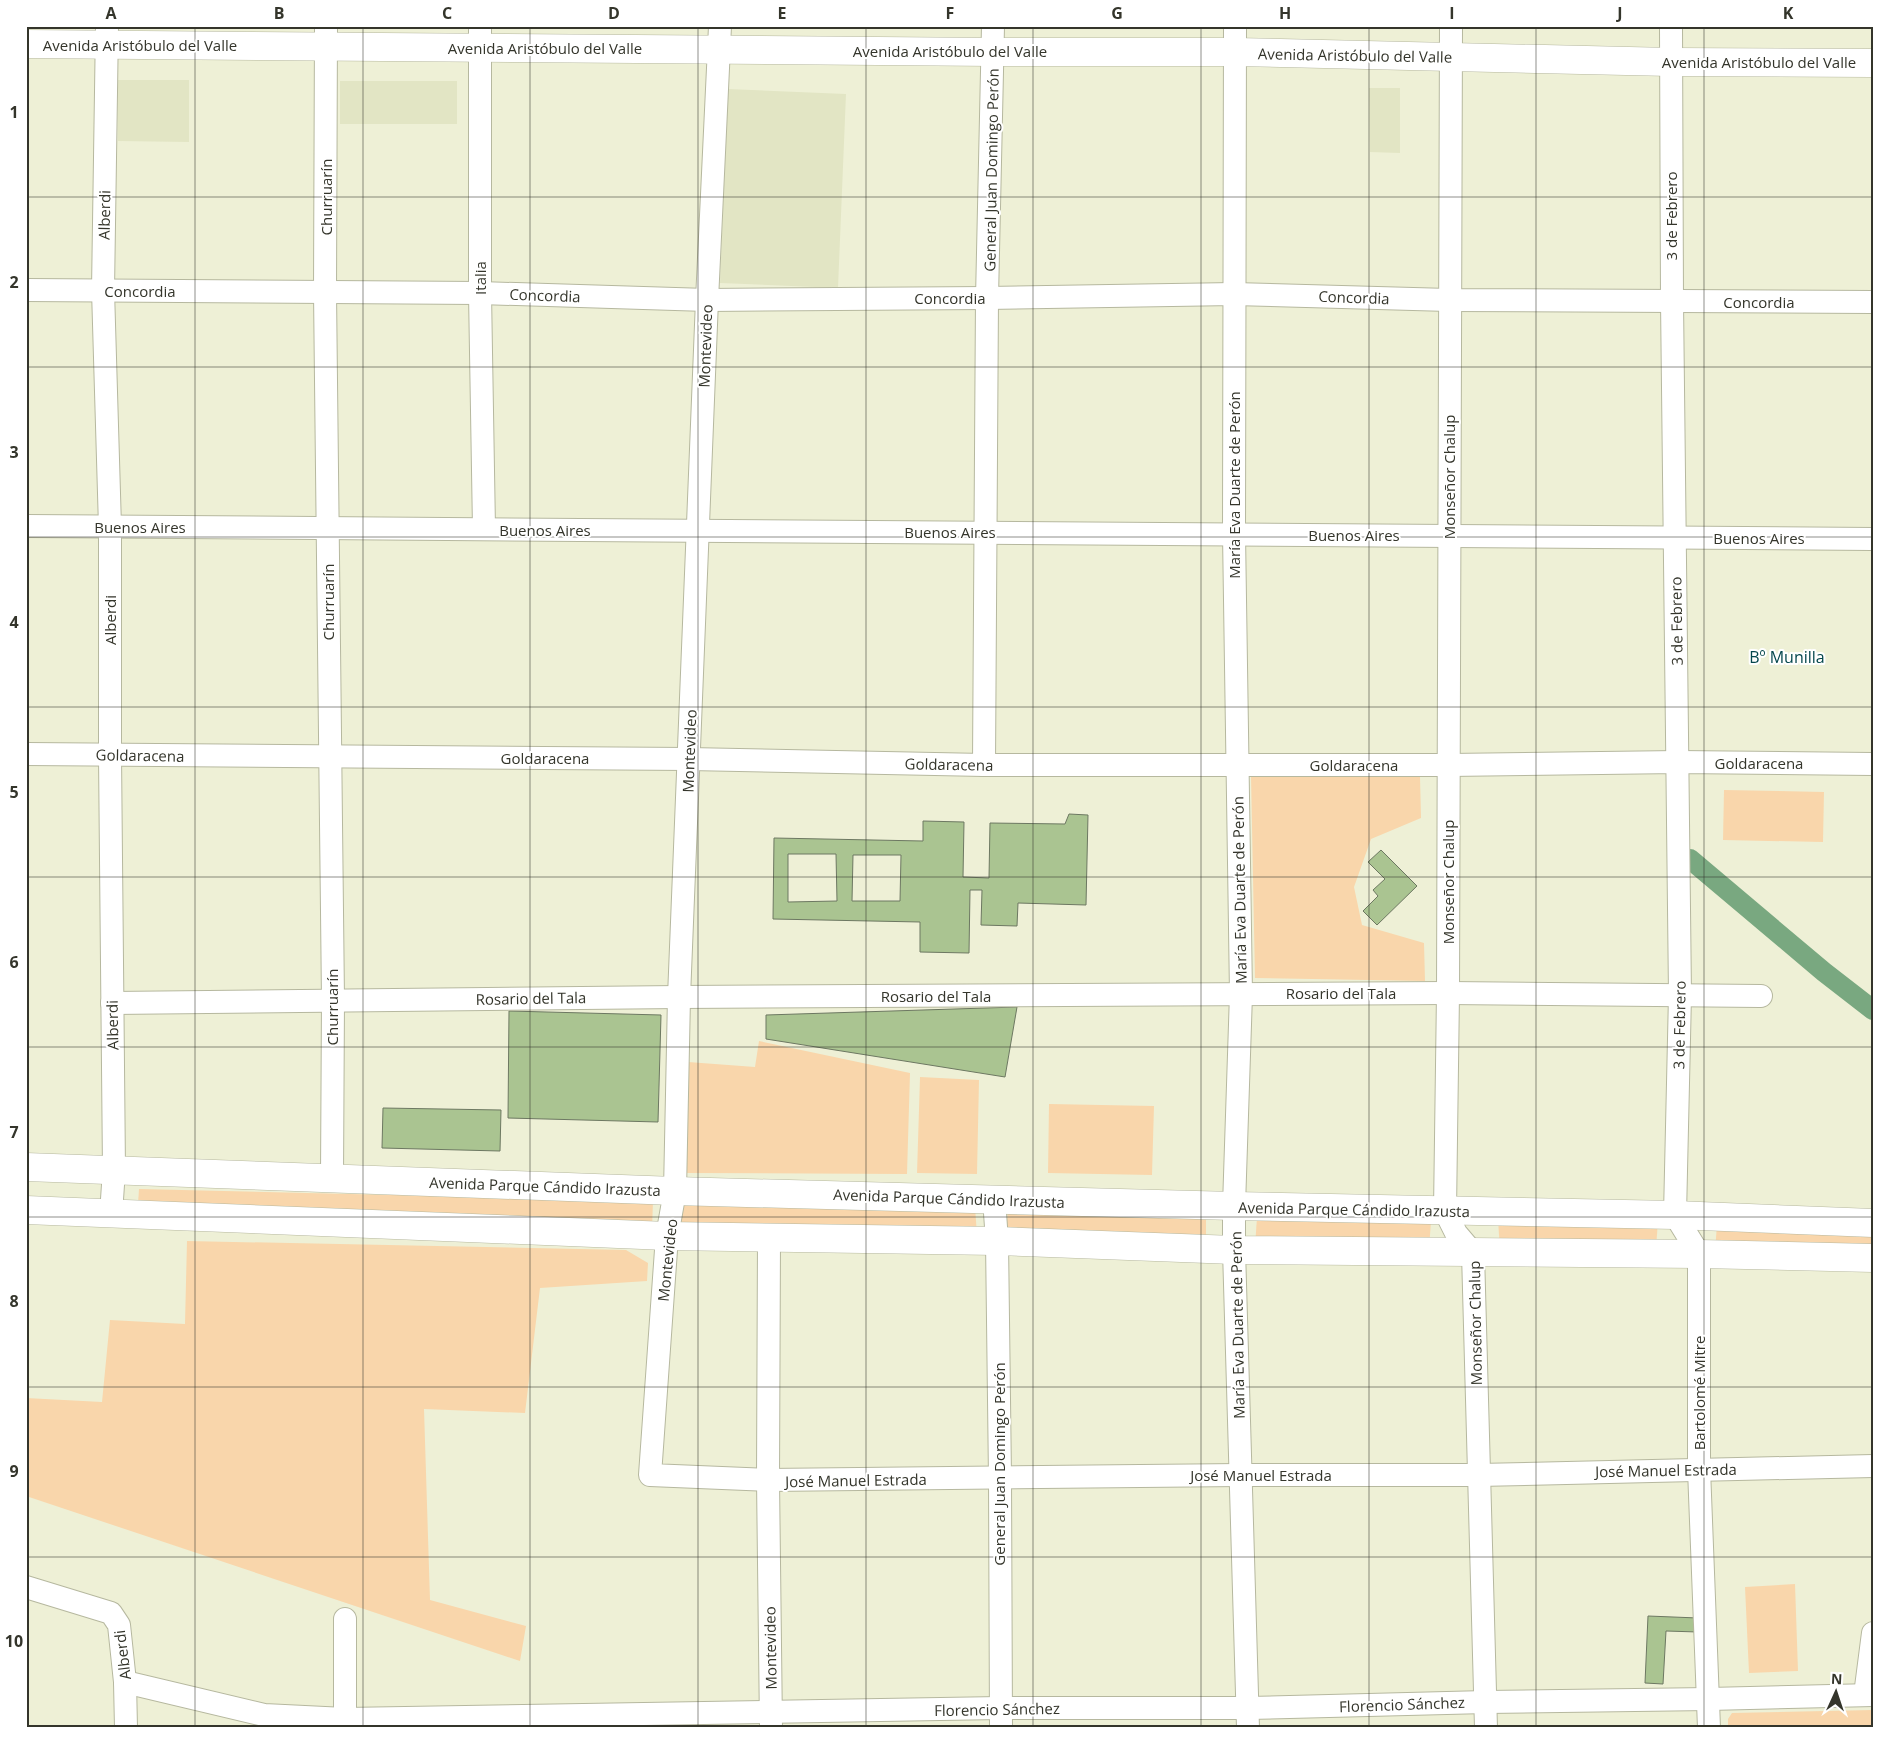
<svg xmlns="http://www.w3.org/2000/svg" width="1899" height="1754" font-family="'Open Sans',sans-serif">
<rect width="100%" height="100%" fill="#eef0d6"/>
<g fill="#e2e5c4">
<path d="M118,80H189V142L118,141Z"/>
<rect x="340" y="81" width="117" height="43"/>
<path d="M1369,88H1400V153L1370,152Z"/>
<path d="M728,89L846,94L838,288L720,283Z"/>
</g>
<g fill="#f9d6ab">
<path d="M1251,776L1420,777L1421,818L1371,839L1354,887L1362,925L1424,943L1425,981L1255,978Z"/>
<path d="M1724,790L1824,792L1823,842L1723,840Z"/>
<path d="M759,1041L910,1073L907,1174L684,1173L688,1062L755,1067Z"/>
<path d="M920,1077L979,1080L977,1174L917,1173Z"/>
<path d="M1049,1104L1154,1106L1152,1175L1048,1173Z"/>
<path d="M139,1189L653,1201L652,1229L137,1219Z"/>
<path d="M683,1202L975,1207L977,1235L681,1229Z"/>
<path d="M1008,1209L1206,1218V1243L1006,1234Z"/>
<path d="M1257,1217L1431,1221L1429,1249L1255,1247Z"/>
<path d="M1498,1220H1658L1656,1249H1500Z"/>
<path d="M1717,1224L1873,1230V1254L1715,1252Z"/>
<path d="M187,1241L626,1250L648,1263L647,1281L540,1288L525,1413L424,1409L430,1600L526,1626L520,1661L26,1496V1398L102,1402L110,1320L185,1324Z"/>
<path d="M1795,1584L1798,1671L1749,1673L1745,1587Z"/>
<path d="M1873,1710V1728H1728V1719L1732,1713Z"/>
</g>
<g fill="none" stroke-linecap="round" stroke-linejoin="round">
<path stroke="#79a880" stroke-width="20" d="M1690,859L1824,972L1873,1010"/>
</g>
<g fill="#aac491" stroke="#6d7862" fill-rule="evenodd">
<path d="M1758,26H1811V28Z"/>
<path d="M1069,814L1088,815L1086,905L1018,903L1017,926L981,925L982,890H970L969,953L920,952V922L773,919L774,838L923,841V821L964,822L963,877L989,878L990,823L1065,824ZM788,854H836L837,901L788,902ZM853,855H901L900,901H852Z"/>
<path d="M1381,850L1417,886L1377,925L1363,911L1378,896L1373,890L1385,879L1368,862Z"/>
<path d="M1017,1007L1005,1077L766,1039V1015Z"/>
<path d="M509,1011L661,1015L658,1122L508,1118Z"/>
<path d="M383,1108L501,1110L500,1151L382,1148Z"/>
<path d="M1648,1616L1698,1618V1632L1666,1631L1663,1684L1645,1683Z"/>
</g>
<g fill="none" stroke-linecap="round" stroke-linejoin="round">
<g stroke="#b6b89f" stroke-width="24">
<g id="minor">
<path d="M107,26L103,290L110,527V755L114,1170L111,1214"/>
<path d="M326,26L325,292L333,1000L332,1178"/>
<path d="M480,26V293L484,529"/>
<path d="M720,26L707,300L679,997L675,1191L667,1236L650,1475L768,1480L1240,1475H1478L1873,1466"/>
<path d="M1235,26L1234,534L1241,994L1234,1206V1250L1248,1728"/>
<path d="M1451,26L1448,993L1445,1211L1456,1233L1473,1253L1486,1728"/>
<path d="M1671,26L1672,301L1680,995L1675,1215L1699,1254V1469L1709,1728"/>
<path d="M26,290L480,293L707,300L987,298L1234,294L1449,300L1873,302"/>
<path d="M26,526L1873,539"/>
<path d="M26,754L689,759L984,765H1449L1678,762L1873,764"/>
<path d="M984,765L987,298L993,26"/>
<path d="M112,1003L679,997L1448,993L1761,996"/>
<path d="M994,1199L997,1241L1000,1478L1001,1728"/>
<path d="M769,1238L768,1480L771,1727"/>
<path d="M26,1587L111,1613L119,1625L125,1682L126,1728"/>
<path d="M125,1682L264,1715L345,1719L1000,1708H1248L1486,1702L1709,1699L1873,1695"/>
<path d="M1865,1695L1873,1633"/>
<path d="M344,1728L345,1719V1619"/>
</g>
</g>
<g stroke="#b6b89f" stroke-width="29">
<g id="secondary">
<path d="M26,44L994,52H1235L1671,62L1873,63"/>
<path d="M26,1167L675,1191L1234,1206L1675,1215L1873,1223"/>
<path d="M26,1210L667,1236L997,1241L1234,1250L1699,1254L1873,1258"/>
</g>
</g>
<use href="#minor" stroke="#fff" stroke-width="22"/>
<use href="#secondary" stroke="#fff" stroke-width="28"/>
</g>
<path fill="none" stroke="#34352b" stroke-width="1" stroke-opacity="0.55" d="M195,26V1728M363,26V1728M530,26V1728M698,26V1728M866,26V1728M1033,26V1728M1201,26V1728M1369,26V1728M1536,26V1728M1704,26V1728M26,197H1873M26,367H1873M26,537H1873M26,707H1873M26,877H1873M26,1047H1873M26,1217H1873M26,1387H1873M26,1557H1873"/>
<g text-anchor="middle" dominant-baseline="central" stroke-width="4" stroke-linejoin="round" paint-order="stroke">
<g font-size="15" fill="#34352b" stroke="#fff">
<text x="140" y="45">Avenida Aristóbulo del Valle</text>
<text x="545" y="48">Avenida Aristóbulo del Valle</text>
<text x="950" y="51">Avenida Aristóbulo del Valle</text>
<text transform="translate(1355 55) rotate(1)">Avenida Aristóbulo del Valle</text>
<text x="1759" y="62">Avenida Aristóbulo del Valle</text>
<text transform="translate(991 170) rotate(-89)">General Juan Domingo Perón</text>
<text transform="translate(326 197) rotate(-90)">Churruarín</text>
<text transform="translate(104 215) rotate(-89)">Alberdi</text>
<text transform="translate(1671 216) rotate(-90)">3 de Febrero</text>
<text transform="translate(480 278) rotate(-90)">Italia</text>
<text x="140" y="291">Concordia</text>
<text transform="translate(545 295) rotate(2)">Concordia</text>
<text transform="translate(1354 297) rotate(2)">Concordia</text>
<text x="950" y="298">Concordia</text>
<text x="1759" y="302">Concordia</text>
<text transform="translate(705 346) rotate(-88)">Montevideo</text>
<text transform="translate(1449 477) rotate(-90)">Monseñor Chalup</text>
<text transform="translate(1234 485) rotate(-90)">María Eva Duarte de Perón</text>
<text x="140" y="527">Buenos Aires</text>
<text x="545" y="530">Buenos Aires</text>
<text x="950" y="532">Buenos Aires</text>
<text x="1354" y="535">Buenos Aires</text>
<text x="1759" y="538">Buenos Aires</text>
<text transform="translate(328 602) rotate(-90)">Churruarín</text>
<text transform="translate(110 620) rotate(-90)">Alberdi</text>
<text transform="translate(1676 621) rotate(-91)">3 de Febrero</text>
<text transform="translate(689 751) rotate(-88)">Montevideo</text>
<text transform="translate(140 755) rotate(1)">Goldaracena</text>
<text x="545" y="758">Goldaracena</text>
<text x="1759" y="763">Goldaracena</text>
<text transform="translate(949 764) rotate(1)">Goldaracena</text>
<text x="1354" y="765">Goldaracena</text>
<text transform="translate(1448 882) rotate(-90)">Monseñor Chalup</text>
<text transform="translate(1239 890) rotate(-91)">María Eva Duarte de Perón</text>
<text x="1341" y="993">Rosario del Tala</text>
<text x="936" y="996">Rosario del Tala</text>
<text transform="translate(531 998) rotate(-1)">Rosario del Tala</text>
<text transform="translate(332 1007) rotate(-90)">Churruarín</text>
<text transform="translate(112 1025) rotate(-91)">Alberdi</text>
<text transform="translate(1679 1025) rotate(-89)">3 de Febrero</text>
<text transform="translate(545 1186) rotate(2)">Avenida Parque Cándido Irazusta</text>
<text transform="translate(949 1198) rotate(2)">Avenida Parque Cándido Irazusta</text>
<text transform="translate(1354 1209) rotate(1)">Avenida Parque Cándido Irazusta</text>
<text transform="translate(667 1260) rotate(-84)">Montevideo</text>
<text transform="translate(1475 1323) rotate(-91)">Monseñor Chalup</text>
<text transform="translate(1237 1325) rotate(-91)">María Eva Duarte de Perón</text>
<text transform="translate(1699 1393) rotate(-90)">Bartolomé Mitre</text>
<text transform="translate(999 1464) rotate(-90)">General Juan Domingo Perón</text>
<text transform="translate(1666 1470) rotate(-1)">José Manuel Estrada</text>
<text x="1261" y="1475">José Manuel Estrada</text>
<text transform="translate(856 1480) rotate(-1)">José Manuel Estrada</text>
<text transform="translate(770 1648) rotate(-91)">Montevideo</text>
<text transform="translate(122 1655) rotate(-97)">Alberdi</text>
<text transform="translate(1402 1704) rotate(-2)">Florencio Sánchez</text>
<text transform="translate(997 1709) rotate(-1)">Florencio Sánchez</text>
</g>
<g font-size="16" fill="#05474d" stroke="#fff">
<text x="1787" y="657">Bº Munilla</text>
</g>
</g>
<rect width="1899" height="1754" fill="none" stroke="#ffffff" stroke-width="55"/>
<g transform="translate(1836 1692) rotate(3)" stroke="#ffffff" stroke-width="4" paint-order="stroke">
<path d="M0-4L9 19L0 12L-9 19Z" fill="#34352b"/>
<text y="-8" font-size="14" font-weight="bold" text-anchor="middle" fill="#34352b">N</text>
</g>
<rect x="28" y="28" width="1844" height="1698" fill="none" stroke="#34352b" stroke-width="2"/>
<g font-size="16" text-anchor="middle" font-weight="bold" fill="#34352b">
<text x="111" y="19">A</text>
<text x="279" y="19">B</text>
<text x="447" y="19">C</text>
<text x="614" y="19">D</text>
<text x="782" y="19">E</text>
<text x="950" y="19">F</text>
<text x="1117" y="19">G</text>
<text x="1285" y="19">H</text>
<text x="1452" y="19">I</text>
<text x="1620" y="19">J</text>
<text x="1788" y="19">K</text>
<text x="14" y="118">1</text>
<text x="14" y="288">2</text>
<text x="14" y="458">3</text>
<text x="14" y="628">4</text>
<text x="14" y="798">5</text>
<text x="14" y="968">6</text>
<text x="14" y="1138">7</text>
<text x="14" y="1307">8</text>
<text x="14" y="1477">9</text>
<text x="14" y="1647">10</text>
</g>
</svg>
